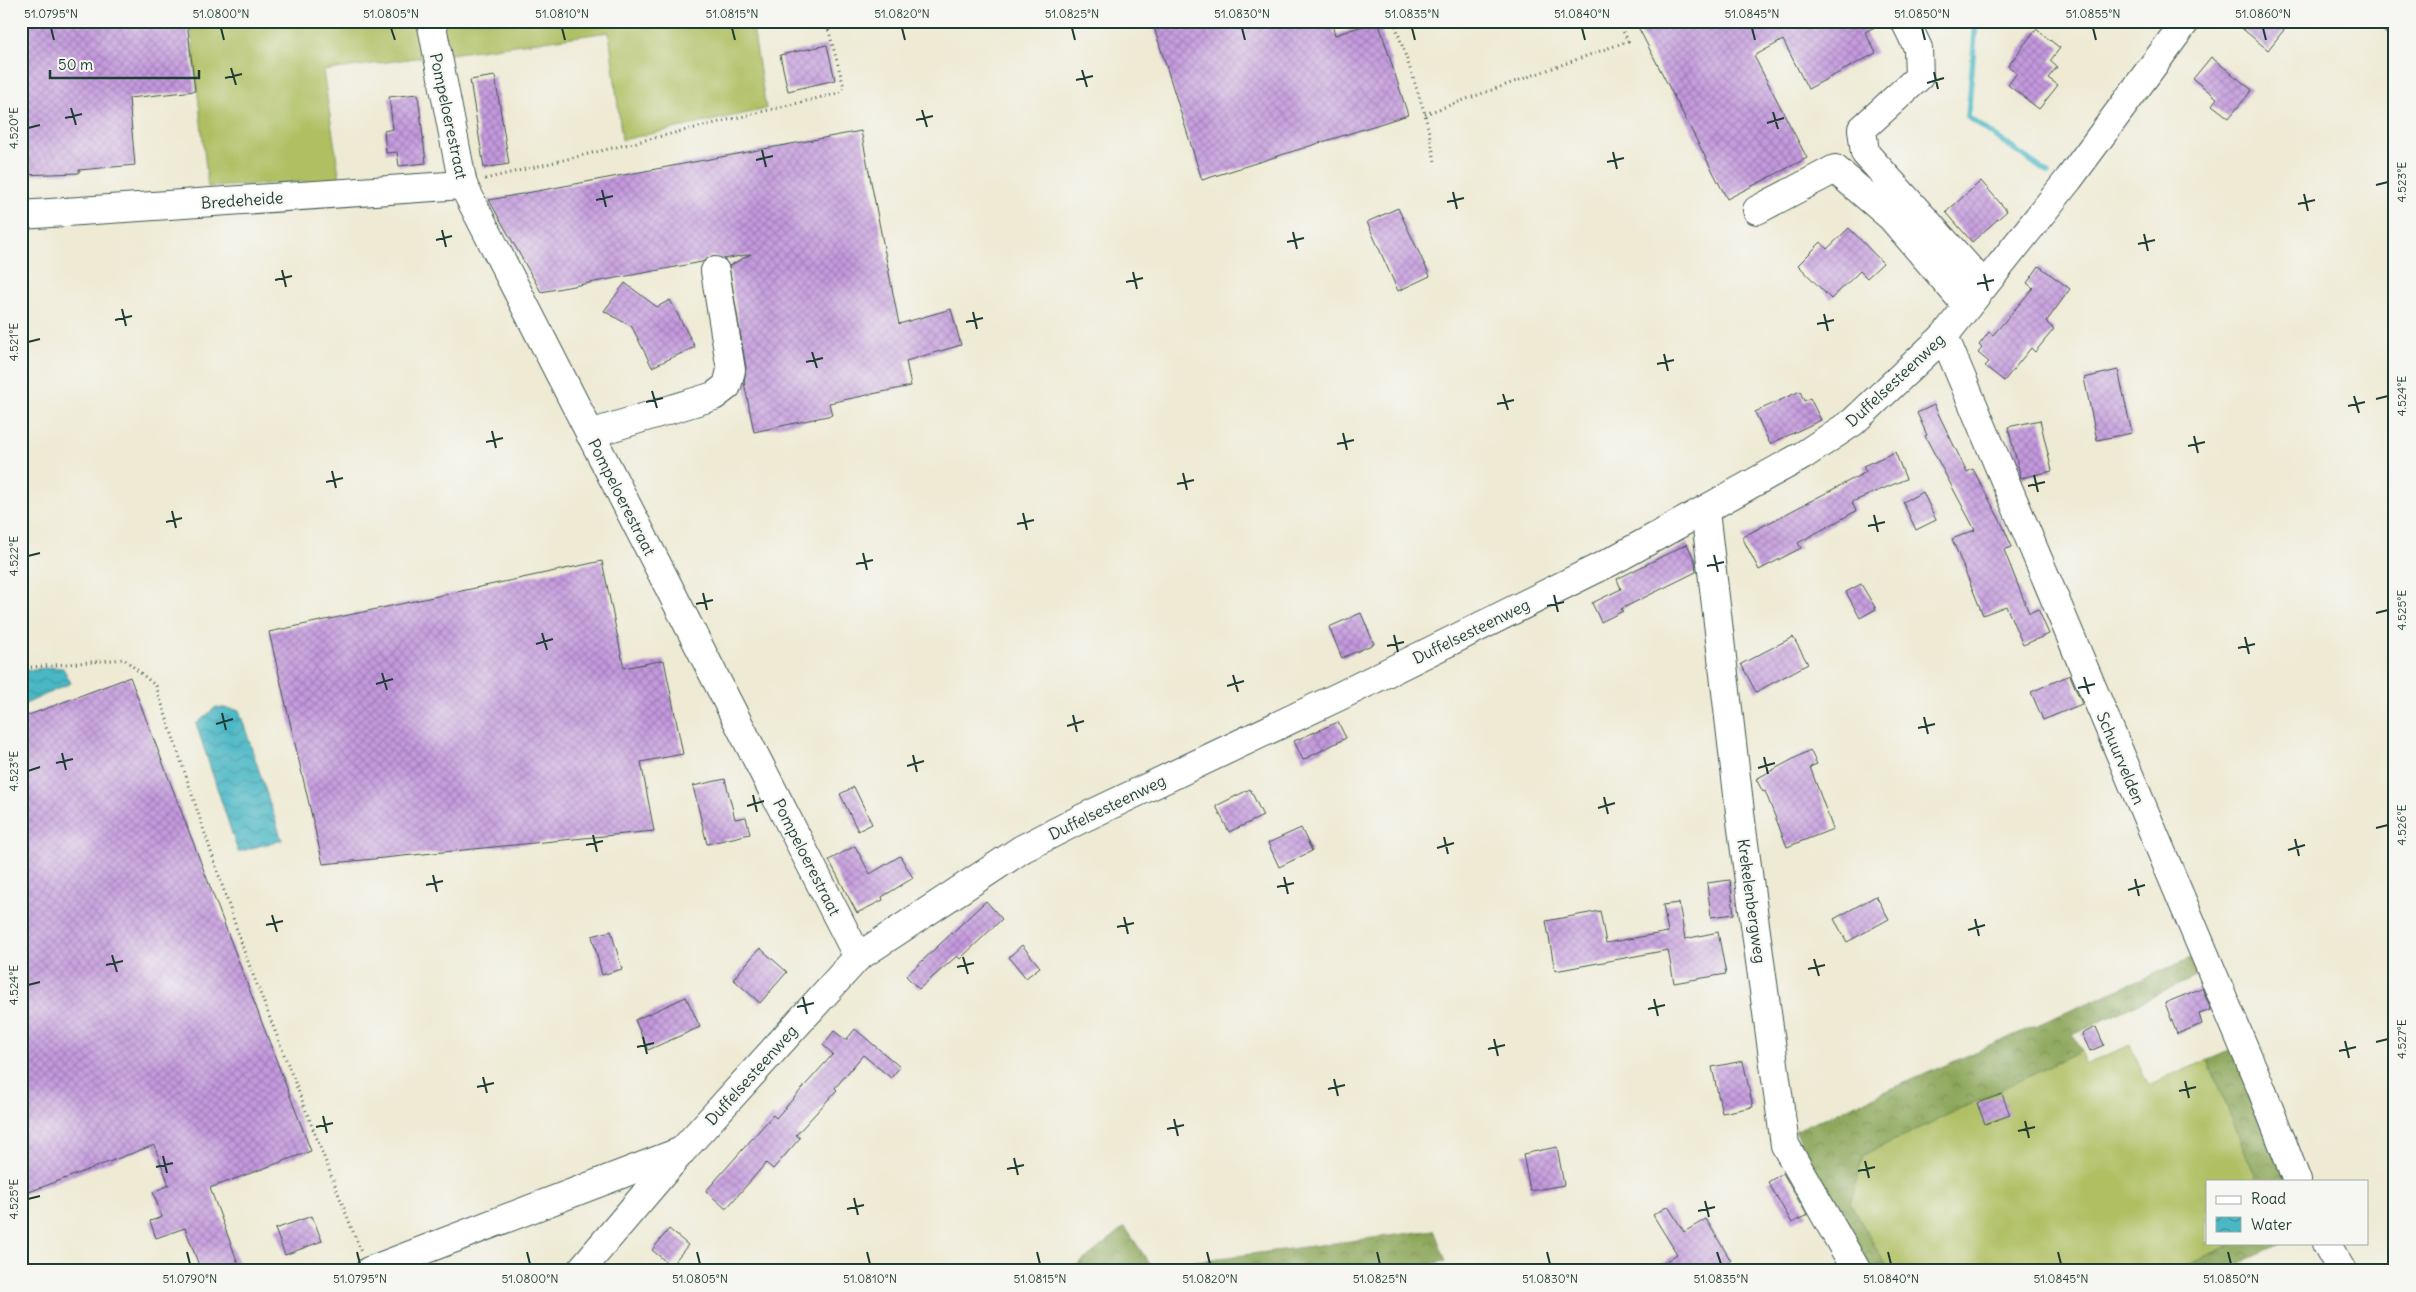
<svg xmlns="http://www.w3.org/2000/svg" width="2416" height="1292" font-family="Delius,sans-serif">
<defs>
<pattern id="forest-crowns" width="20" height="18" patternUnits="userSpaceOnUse" patternTransform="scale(1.25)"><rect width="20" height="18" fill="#8ba658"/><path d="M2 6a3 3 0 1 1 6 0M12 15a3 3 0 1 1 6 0" fill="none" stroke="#71884a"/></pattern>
<pattern id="water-waves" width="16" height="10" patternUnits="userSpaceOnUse" patternTransform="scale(1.25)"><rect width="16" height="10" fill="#4ab7c5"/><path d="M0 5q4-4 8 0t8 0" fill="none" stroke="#3d96a1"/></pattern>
<pattern id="building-cross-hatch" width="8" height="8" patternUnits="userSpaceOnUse" patternTransform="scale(1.25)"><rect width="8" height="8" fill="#c499de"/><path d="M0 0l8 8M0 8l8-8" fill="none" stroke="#9f7eb5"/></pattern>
</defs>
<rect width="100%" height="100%" fill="#f6f6f2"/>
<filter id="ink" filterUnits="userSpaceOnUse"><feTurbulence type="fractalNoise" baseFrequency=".02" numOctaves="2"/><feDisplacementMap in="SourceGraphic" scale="10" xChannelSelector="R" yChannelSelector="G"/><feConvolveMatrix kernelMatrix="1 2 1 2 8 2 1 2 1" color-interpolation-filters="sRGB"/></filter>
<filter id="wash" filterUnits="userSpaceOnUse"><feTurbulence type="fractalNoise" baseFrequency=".0096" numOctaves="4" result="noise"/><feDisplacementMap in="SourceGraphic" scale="20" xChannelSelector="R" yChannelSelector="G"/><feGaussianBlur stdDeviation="1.12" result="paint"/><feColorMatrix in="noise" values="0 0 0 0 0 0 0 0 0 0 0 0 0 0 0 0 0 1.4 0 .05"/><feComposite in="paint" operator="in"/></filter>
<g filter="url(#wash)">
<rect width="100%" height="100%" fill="#eeead4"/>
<g fill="#afbf62" stroke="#677e4b">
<path d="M190,21H416L422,57L323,71L340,180L208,187Z"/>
<path d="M438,21H752L766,109L622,140L609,32L443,55Z"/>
<path d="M2130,1045L2148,1085L2208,1060L2257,1181H2207V1243H2237L2175,1271H1889L1850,1203L1863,1155L2082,1051L2085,1065Z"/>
</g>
<g fill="url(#forest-crowns)" stroke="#557246">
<path d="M2195,956L2202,974L2073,1034L2082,1051L1863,1155L1850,1203L1889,1271H1871L1795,1131Z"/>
<path d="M2236,1048L2289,1181H2257L2208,1060Z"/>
<path d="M1125,1227L1152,1267L1434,1230L1446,1261L1387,1271H1070Z"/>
<path d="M2237,1243H2282L2220,1271H2175Z"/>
</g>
<g fill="url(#water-waves)" stroke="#347a7c">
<path d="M53,667L63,668L71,683L21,706V671Z"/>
<path d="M216,707L239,710L282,840L238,852L196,724Z"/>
</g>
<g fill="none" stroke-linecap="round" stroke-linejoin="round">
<path stroke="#4ab7c5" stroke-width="5.5" d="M1976,21L1968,117L2048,173"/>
</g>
<g id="blocks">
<g fill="url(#building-cross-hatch)">
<path d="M21,21H187L195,91L129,98L135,165L79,170V173L21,175Z"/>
<path d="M1152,21H1331L1335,35L1378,21L1408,115L1202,180Z"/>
<path d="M1635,21H1886L1865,32L1876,53L1808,89L1783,40L1754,56L1807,158L1727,199Z"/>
<path d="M2233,21H2291L2268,50Z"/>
<path d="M2036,29L2060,48L2050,61L2057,67L2048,78L2058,85L2039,109L2008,85L2017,73L2008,66Z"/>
<path d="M827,45L835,80L788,91L780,55Z"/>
<path d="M2211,57L2252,90L2229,118L2212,105L2217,98L2193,79Z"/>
<path d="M495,76L509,164L484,168L470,80Z"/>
<path d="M418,94L426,163L399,166L397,152L386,153L384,131L393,129L389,97Z"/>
<path d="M861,131L899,324L951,309L961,345L906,361L911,386L829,403L832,415L754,432L744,382L746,368L729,266L751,254L724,259L712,256L702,262L541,292L489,200Z"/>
<path d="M1981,181L2007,211L1972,242L1946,212Z"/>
<path d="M1398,208L1430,276L1398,291L1367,222Z"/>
<path d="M1849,228L1883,263L1867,278L1860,271L1831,299L1798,265L1821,242L1827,249Z"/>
<path d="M2039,266L2070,289L2046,322L2054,329L2035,352L2031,348L2004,381L1985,366L1989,362L1978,353L1982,348L1979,345L1989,332L1993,335L2033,288L2027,283Z"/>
<path d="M625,283L657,307L670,300L695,347L652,367L632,327L604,311Z"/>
<path d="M2118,370L2132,433L2097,440L2084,378Z"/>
<path d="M1800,391L1804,401L1810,398L1821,420L1770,444L1755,412Z"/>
<path d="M1934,405L1967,472L1973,469L2003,526L2012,547L2004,550L2029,613L2038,609L2049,634L2023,645L2006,606L1983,615L1952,539L1975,530L1925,436L1927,435L1917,413Z"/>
<path d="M2040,420L2052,471L2021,478L2008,427Z"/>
<path d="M1895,452L1906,479L1852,502L1856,511L1798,543L1801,548L1759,570L1742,537L1866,472L1863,466Z"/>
<path d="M1923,492L1936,520L1916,530L1903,502Z"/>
<path d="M1687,544L1695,561L1696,572L1621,609L1623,611L1601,622L1592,603L1621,589L1617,579Z"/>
<path d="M602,561L624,668L664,660L683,754L641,762L654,831L323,864L269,632Z"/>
<path d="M1861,584L1876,609L1860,618L1846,592Z"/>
<path d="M1361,613L1374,644L1342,658L1329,627Z"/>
<path d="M1793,637L1808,664L1756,692L1741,664Z"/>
<path d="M2070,675L2082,704L2043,720L2031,692Z"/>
<path d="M130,677L311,1151L210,1188L241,1271H201L185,1228L156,1238L150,1221L162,1217L153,1192L169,1185L154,1145L21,1195V718Z"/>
<path d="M1338,722L1346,738L1303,760L1294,741Z"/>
<path d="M1810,750L1817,764L1810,767L1833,829L1787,847L1765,791L1763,792L1756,779Z"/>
<path d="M725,779L735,819L746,817L750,834L707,844L693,786Z"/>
<path d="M854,787L872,824L858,831L840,794Z"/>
<path d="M1250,789L1263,816L1229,832L1216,806Z"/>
<path d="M1301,828L1312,851L1279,867L1268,843Z"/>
<path d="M855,846L870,874L900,856L913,878L882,897L883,900L857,913L829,860Z"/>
<path d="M1730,880L1734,914L1711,917L1707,883Z"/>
<path d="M1876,896L1889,919L1847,942L1834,919Z"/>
<path d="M986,901L1002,919L960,959L957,956L919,989L906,976Z"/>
<path d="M1679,903L1685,939L1718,932L1726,974L1674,983L1668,950L1555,971L1546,921L1600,911L1606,943L1668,932L1663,905Z"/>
<path d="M611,931L622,969L602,975L592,936Z"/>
<path d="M1022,945L1040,967L1026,978L1009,957Z"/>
<path d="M760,948L787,972L760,1003L733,979Z"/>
<path d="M2202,988L2211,1010L2199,1014L2202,1024L2177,1034L2165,1003Z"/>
<path d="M686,997L700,1027L648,1050L635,1020Z"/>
<path d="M2096,1027L2104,1045L2090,1051L2082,1034Z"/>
<path d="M855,1029L900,1067L891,1078L863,1055L835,1088L837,1090L796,1135L800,1138L773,1169L766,1163L726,1209L706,1191L773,1115L776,1118L833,1054L823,1045L834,1031L846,1040Z"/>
<path d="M1743,1061L1753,1107L1722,1113L1712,1067Z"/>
<path d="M2002,1094L2010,1115L1985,1124L1977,1103Z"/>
<path d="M1557,1147L1564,1185L1530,1191L1523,1154Z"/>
<path d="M1783,1173L1807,1215L1792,1223L1768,1182Z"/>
<path d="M1668,1206L1684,1232L1706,1219L1731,1261L1714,1271H1651L1677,1254L1653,1215Z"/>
<path d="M312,1216L322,1241L285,1255L275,1229Z"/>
<path d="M669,1229L688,1245L671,1266L652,1250Z"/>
</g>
</g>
</g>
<g filter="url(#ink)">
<use href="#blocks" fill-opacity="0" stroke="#3e574c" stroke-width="1"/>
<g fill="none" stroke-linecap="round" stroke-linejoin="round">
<g stroke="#3e574c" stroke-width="30">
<g id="minor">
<path d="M431,21L463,185L858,957"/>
<path d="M1905,21L1918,48L1919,77L1862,129L1865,153L1984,285"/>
<path d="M2394,21L2395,22"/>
<path d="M1757,210L1835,169L1891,217L1967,306"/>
<path d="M21,215L463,185"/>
<path d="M1944,336L2261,1088L2297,1181"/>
<path d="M590,434L714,396L727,386L731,370L715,271"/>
<path d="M1705,511L1742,829L1785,1145L1857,1271"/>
<path d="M2326,1243L2342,1271"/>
<path d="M369,1271L679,1152"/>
<path d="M580,1271L682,1151L858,957L1022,849L1081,819L1342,695L1610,562L1802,456L1853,422L1944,336L2069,179L2186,21"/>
</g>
</g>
<g stroke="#3e574c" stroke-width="3" stroke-dasharray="1 4" stroke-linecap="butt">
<path d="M1394,21L1425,114L1435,161"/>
<path d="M1425,114L1628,41L1618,21"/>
<path d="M485,179L839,93L844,87L826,21"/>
<path d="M21,668L124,659L156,686L245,954L361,1252"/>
</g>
<use href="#minor" stroke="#fff" stroke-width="28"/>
</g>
</g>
<path fill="none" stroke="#1f3d34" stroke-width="2" d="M51,28L54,40M221,28L224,40M391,28L395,40M562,28L565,40M732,28L735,40M902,28L905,40M1072,28L1075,40M1242,28L1245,40M1412,28L1415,40M1582,28L1585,40M1752,28L1755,40M1922,28L1925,40M2093,28L2096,40M2263,28L2266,40M231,68L236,85M1082,70L1087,87M1934,72L1938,89M225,78L242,74M1076,80L1093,76M1927,83L1944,78M71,108L76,125M922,110L927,127M1773,112L1778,129M65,118L82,114M916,120L933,116M1767,123L1784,118M28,128L40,125M762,150L766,167M1613,152L1617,169M756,160L773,156M1607,162L1624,158M2376,185L2388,182M602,190L606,207M1453,192L1457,209M2304,194L2308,211M596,200L613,196M1447,202L1464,198M2298,204L2315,200M442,230L446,247M1293,232L1297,249M2144,234L2148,251M436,240L452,236M1287,242L1304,238M2138,244L2155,240M282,270L286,287M1133,272L1137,289M1984,274L1988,291M275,280L292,276M1126,282L1143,278M1977,284L1994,280M122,309L126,326M973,312L977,329M1824,314L1828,331M115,320L132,316M966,322L983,318M1817,324L1834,320M28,342L40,339M812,352L817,368M1664,354L1668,371M806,362L823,358M1657,364L1674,360M652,391L657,408M1503,394L1508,410M2354,396L2359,413M2376,399L2388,396M646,402L663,398M1497,404L1514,400M2348,406L2365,402M492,431L496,448M1343,433L1347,450M2194,436L2198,453M486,442L503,438M1337,444L1354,440M2188,446L2205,442M332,471L336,488M1183,473L1187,490M2034,475L2038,492M326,482L343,478M1177,484L1194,480M2028,486L2045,482M172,511L176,528M1023,513L1027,530M1874,515L1878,532M166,522L182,518M1017,524L1034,520M1868,526L1885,522M863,553L867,570M1714,555L1718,572M28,556L40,553M856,564L873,560M1707,566L1724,562M703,593L707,610M1554,595L1558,612M696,604L713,600M1547,606L1564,602M2376,613L2388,610M542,633L547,650M1394,635L1398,652M2245,637L2249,654M536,644L553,639M1387,646L1404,642M2238,648L2255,644M382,673L387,690M1233,675L1238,692M2084,677L2089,694M376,684L393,679M1227,686L1244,681M2078,688L2095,684M222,713L226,730M1073,715L1077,732M1924,717L1928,734M216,724L233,719M1067,726L1084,721M1918,728L1935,724M62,753L66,770M913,755L917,772M1764,757L1768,774M56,763L73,759M907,766L924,761M1758,768L1775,763M28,771L40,767M753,795L757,812M1604,797L1608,814M747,806L764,801M1598,808L1615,803M2376,828L2388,825M593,835L597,852M1444,837L1448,854M2295,839L2299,856M586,845L603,841M1437,848L1454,843M2288,850L2305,845M433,875L437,892M1284,877L1288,894M2135,879L2139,896M426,885L443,881M1277,887L1294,883M2128,890L2145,885M272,915L277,932M1124,917L1128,934M1975,919L1979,936M266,925L283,921M1117,927L1134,923M1968,930L1985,925M112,955L117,972M963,957L968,974M1814,959L1819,976M106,965L123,961M957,967L974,963M1808,969L1825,965M28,985L40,982M803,997L807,1014M1654,999L1658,1016M797,1007L814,1003M1648,1009L1665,1005M643,1037L647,1054M1494,1039L1498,1056M2345,1041L2349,1058M2376,1042L2388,1039M637,1047L654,1043M1488,1049L1505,1045M2339,1051L2356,1047M483,1077L487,1093M1334,1079L1338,1096M2185,1081L2189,1098M477,1087L494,1083M1328,1089L1345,1085M2179,1091L2196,1087M323,1116L327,1133M1174,1119L1178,1136M2025,1121L2029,1138M316,1127L333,1123M1167,1129L1184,1125M2018,1131L2035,1127M163,1156L167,1173M1014,1158L1018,1175M1865,1161L1869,1178M156,1167L173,1163M1007,1169L1024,1165M1858,1171L1875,1167M854,1198L858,1215M28,1199L40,1196M1705,1201L1709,1217M847,1209L864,1205M1698,1211L1715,1207M187,1252L190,1264M357,1252L360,1264M527,1252L530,1264M697,1252L700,1264M867,1252L870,1264M1037,1252L1040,1264M1207,1252L1210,1264M1377,1252L1380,1264M1547,1252L1550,1264M1717,1252L1721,1264M1888,1252L1891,1264M2058,1252L2061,1264M2228,1252L2231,1264"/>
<g text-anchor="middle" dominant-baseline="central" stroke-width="4.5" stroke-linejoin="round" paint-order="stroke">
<g font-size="16" fill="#1f3d34" stroke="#f6f6f2">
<text transform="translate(449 116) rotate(78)">Pompeloerestraat</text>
<text transform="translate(242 200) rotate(-4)">Bredeheide</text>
<text transform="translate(1895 380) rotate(-43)">Duffelsesteenweg</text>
<text transform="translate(622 497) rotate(63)">Pompeloerestraat</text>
<text transform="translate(1471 631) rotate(-26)">Duffelsesteenweg</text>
<text transform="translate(2121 758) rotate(67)">Schuurvelden</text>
<text transform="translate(1107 807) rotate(-26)">Duffelsesteenweg</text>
<text transform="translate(807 857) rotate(63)">Pompeloerestraat</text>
<text transform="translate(1752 901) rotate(82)">Krekelenbergweg</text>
<text transform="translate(751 1075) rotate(-48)">Duffelsesteenweg</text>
</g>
</g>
<rect width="2416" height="1292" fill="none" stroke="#f6f6f2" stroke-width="55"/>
<rect x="2206" y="1180" width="162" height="65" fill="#f6f6f2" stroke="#a0aca6"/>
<rect x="2216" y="1196" width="25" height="8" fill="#ffffff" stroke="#a0aca6"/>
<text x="2251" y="1204" font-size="15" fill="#1f3d34">Road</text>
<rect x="2216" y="1217" width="25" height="15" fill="url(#water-waves)" stroke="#a0aca6"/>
<text x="2251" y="1230" font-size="15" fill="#1f3d34">Water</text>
<path d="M50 70v8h149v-8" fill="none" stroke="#1f3d34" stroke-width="2.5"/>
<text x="58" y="70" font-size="15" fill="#1f3d34" stroke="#f6f6f2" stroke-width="4" paint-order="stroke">50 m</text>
<rect x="28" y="28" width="2360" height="1236" fill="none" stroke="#1f3d34" stroke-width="2"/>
<g font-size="12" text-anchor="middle" fill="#1f3d34">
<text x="51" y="18">51.0795°N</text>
<text x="221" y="18">51.0800°N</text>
<text x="391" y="18">51.0805°N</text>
<text x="562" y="18">51.0810°N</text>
<text x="732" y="18">51.0815°N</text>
<text x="902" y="18">51.0820°N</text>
<text x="1072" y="18">51.0825°N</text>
<text x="1242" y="18">51.0830°N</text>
<text x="1412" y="18">51.0835°N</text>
<text x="1582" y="18">51.0840°N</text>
<text x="1752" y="18">51.0845°N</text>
<text x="1922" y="18">51.0850°N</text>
<text x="2093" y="18">51.0855°N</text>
<text x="2263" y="18">51.0860°N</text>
<text transform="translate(14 128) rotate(-90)" y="4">4.520°E</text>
<text transform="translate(2402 182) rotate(-90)" y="4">4.523°E</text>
<text transform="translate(14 342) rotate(-90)" y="4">4.521°E</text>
<text transform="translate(2402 396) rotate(-90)" y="4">4.524°E</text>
<text transform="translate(14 556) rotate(-90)" y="4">4.522°E</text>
<text transform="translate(2402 610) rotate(-90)" y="4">4.525°E</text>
<text transform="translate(14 771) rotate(-90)" y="4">4.523°E</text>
<text transform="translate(2402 825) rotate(-90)" y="4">4.526°E</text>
<text transform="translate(14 985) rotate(-90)" y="4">4.524°E</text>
<text transform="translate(2402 1039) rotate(-90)" y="4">4.527°E</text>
<text transform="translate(14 1199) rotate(-90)" y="4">4.525°E</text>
<text x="190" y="1283">51.0790°N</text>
<text x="360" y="1283">51.0795°N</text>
<text x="530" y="1283">51.0800°N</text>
<text x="700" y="1283">51.0805°N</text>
<text x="870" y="1283">51.0810°N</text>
<text x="1040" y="1283">51.0815°N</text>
<text x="1210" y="1283">51.0820°N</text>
<text x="1380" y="1283">51.0825°N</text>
<text x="1550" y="1283">51.0830°N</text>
<text x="1721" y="1283">51.0835°N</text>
<text x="1891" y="1283">51.0840°N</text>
<text x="2061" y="1283">51.0845°N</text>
<text x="2231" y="1283">51.0850°N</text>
</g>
</svg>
